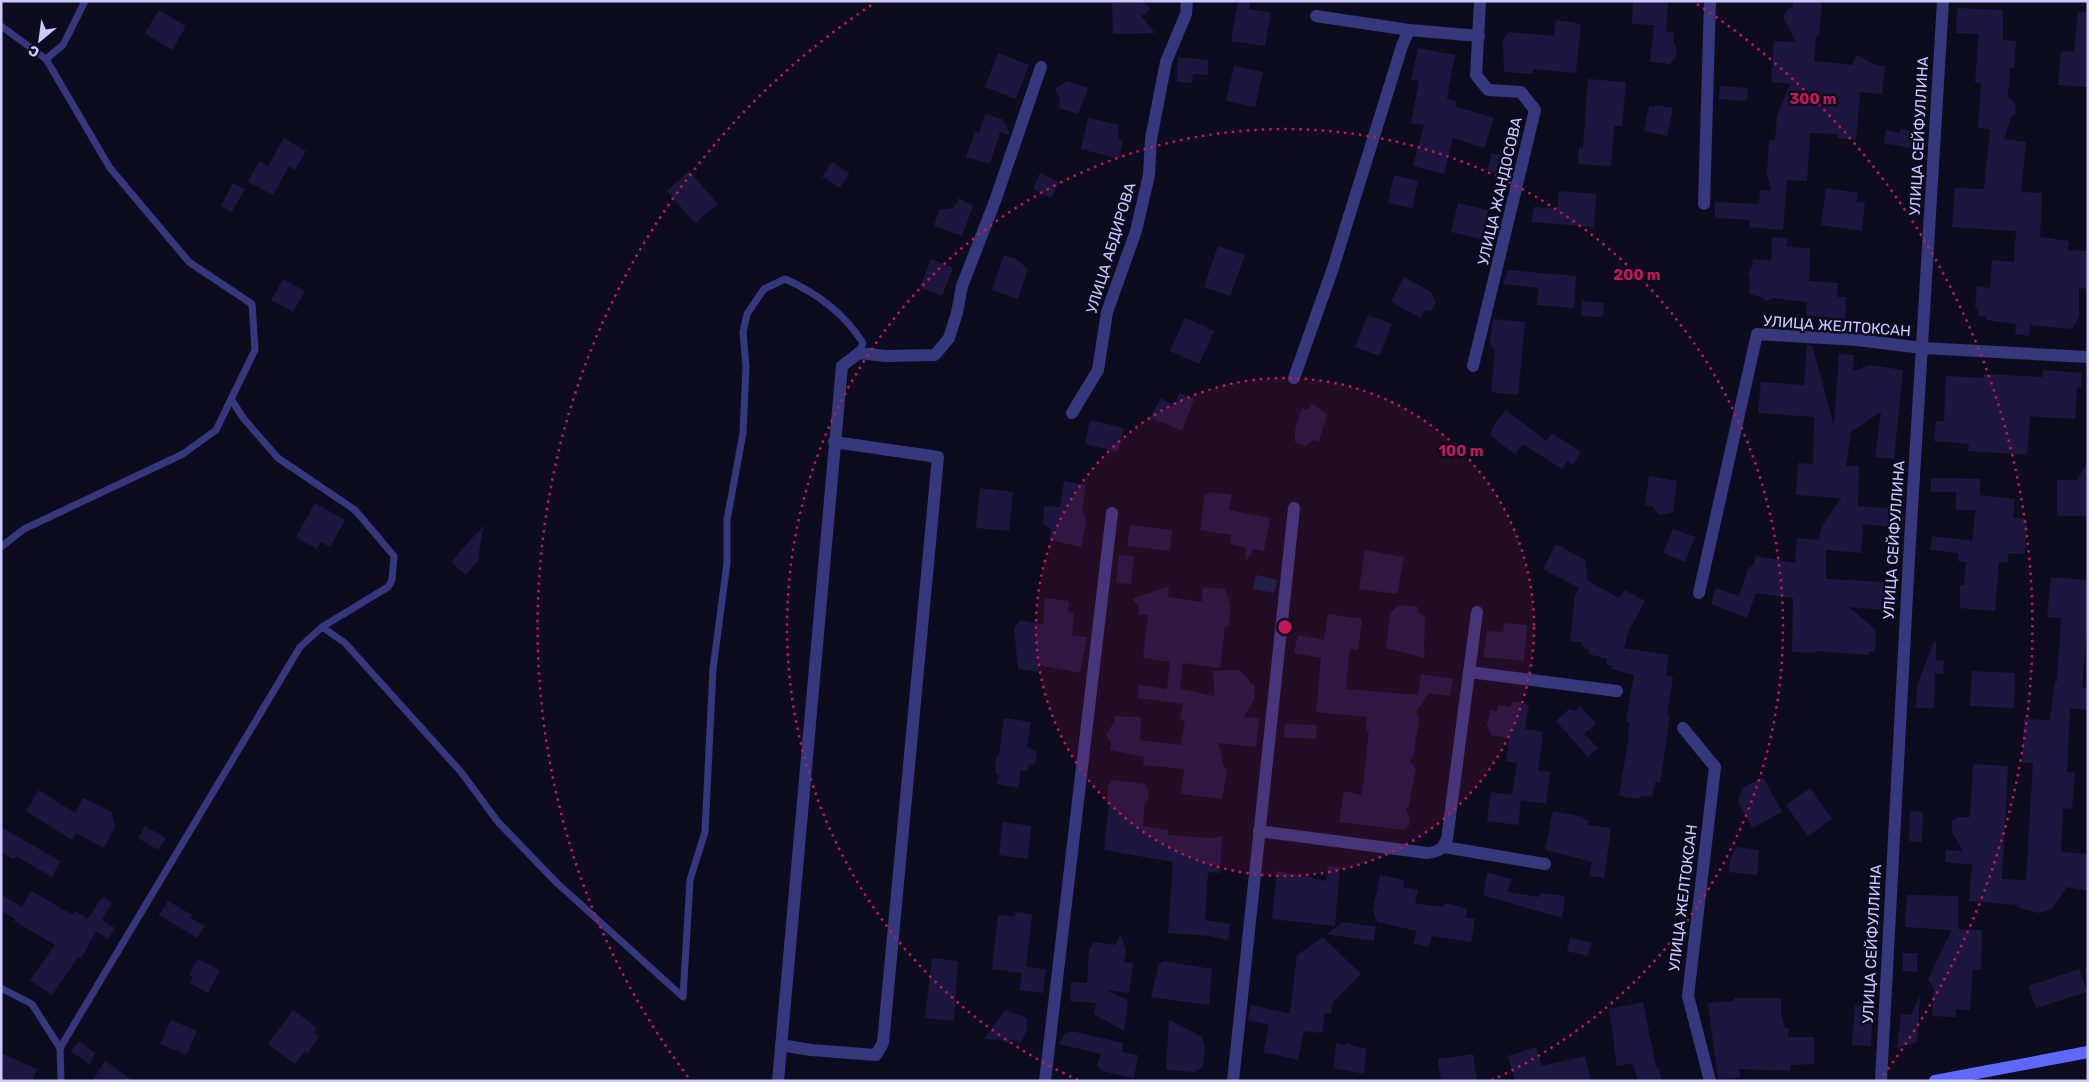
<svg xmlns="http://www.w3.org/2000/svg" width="2089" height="1082" font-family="Rubik,sans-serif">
<rect width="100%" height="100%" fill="#0d0c1e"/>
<path fill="#0b2443" d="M1256,575L1277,580L1274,593L1253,589Z"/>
<g fill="#1d173f">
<path d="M1238,1H1250L1249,9L1271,13L1265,46L1231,41Z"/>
<path d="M1633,1H1668L1666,32H1674L1673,44L1676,46L1677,55L1670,64L1650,62L1654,25L1632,24Z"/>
<path d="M1793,1H1822L1819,36H1816L1814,61L1852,65L1857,55L1876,65L1885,66L1882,94L1860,92L1856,140L1837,138L1838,134L1810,133L1807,181L1787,180L1783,230L1749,227L1750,220L1715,218V202L1759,204L1760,190L1771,191L1767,173L1769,139L1775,140L1777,116L1790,84L1771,82L1774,41L1796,42L1783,17L1788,9L1793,7Z"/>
<path d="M1143,2L1151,9L1141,16L1155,33L1113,34L1112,3Z"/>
<path d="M1957,8L2003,10V40L2016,41L2014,68H2010L2008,96L2015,104L2016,113L2011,117L2004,139L2026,142L2021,192L2042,193L2040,237L2069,241L2068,250L2088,251V289L2079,288V317L2072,329L2030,325L2029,336L2015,334L2016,324L1986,320L1987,317L1978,316V310L1975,307L1977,286L1990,288L1992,260L2014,262L2016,231L1952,227L1955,188L1984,189L1990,129L1978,128L1981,83L1975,82L1979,34L1956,33Z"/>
<path d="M159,10L186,26L172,50L145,33Z"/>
<path d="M2078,12H2088L2087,87L2058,85L2061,51L2074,52Z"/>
<path d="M1556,20L1581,24L1576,73L1533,69V74L1504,72L1503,41L1506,35L1510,32L1554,36Z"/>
<path d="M1418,48L1455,55L1447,99L1456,101L1455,106L1494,118L1484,148L1453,138L1444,174L1413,166L1424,125L1411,123L1419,81L1411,80Z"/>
<path d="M998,53L1029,65L1016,99L985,87Z"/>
<path d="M1178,57L1208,60V75L1193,74L1192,83L1177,82Z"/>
<path d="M1234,66L1263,72L1255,107L1226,101Z"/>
<path d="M1588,79L1626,82L1622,126H1614L1611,166L1578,164L1579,148L1583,149Z"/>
<path d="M1067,81L1088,88L1078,114L1059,108L1060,100L1055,89Z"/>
<path d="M1720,86L1748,88L1747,101L1719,99Z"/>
<path d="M1655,105L1673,108L1667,136L1644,131L1649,106L1655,107Z"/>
<path d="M985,114L1002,119L1010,133L1009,135L1000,132L990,164L966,157L975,132L979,133Z"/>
<path d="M1088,118L1118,125V138L1123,142L1119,159L1081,149Z"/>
<path d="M1900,129L1919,133L1916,149L1884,143L1886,130L1900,133Z"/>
<path d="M284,138L306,151L295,170L289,166L273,195L248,182L259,161L268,166Z"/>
<path d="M1492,153L1511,158L1507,175L1487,170Z"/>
<path d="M832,162L849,173L840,188L822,177Z"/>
<path d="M689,171L718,204L695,223L667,191Z"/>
<path d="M1040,173L1059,182L1051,198L1033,189Z"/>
<path d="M1394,175L1418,181L1412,208L1388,203Z"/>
<path d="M233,183L245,189L232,212L221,206Z"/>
<path d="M1826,188L1858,193L1856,202L1865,203L1862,231L1821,225Z"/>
<path d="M1559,191L1596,194L1594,227L1531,222L1534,207L1557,209Z"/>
<path d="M959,198L973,206L962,236L934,226L939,210L953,208Z"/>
<path d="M1458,203L1488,210L1482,239L1451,232Z"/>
<path d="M1772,237L1787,238V247L1810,248L1809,281L1838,283L1837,297H1846L1845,321L1828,320V317L1806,316L1807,302L1774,298L1766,301L1761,297L1749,294L1750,278L1748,274L1752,267L1753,259L1771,261Z"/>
<path d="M1218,246L1245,255L1230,296L1204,287Z"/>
<path d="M1004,255L1016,259L1028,269L1018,299L992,290Z"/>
<path d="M931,259L953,268L942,296L920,287Z"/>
<path d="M1508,270L1576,276L1574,308L1537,305L1539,288L1503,284Z"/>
<path d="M1404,277L1431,292L1436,302L1430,312L1425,310L1421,318L1391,302Z"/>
<path d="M283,279L305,291L293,312L271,300Z"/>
<path d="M1582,301L1604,303L1603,317L1581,316Z"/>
<path d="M1368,315L1392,324L1379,356L1355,347Z"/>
<path d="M1185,318L1214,331L1199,364L1170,351Z"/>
<path d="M1493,319L1525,322L1518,395L1491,392L1495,351L1490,344Z"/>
<path d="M1807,345H1812L1834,426L1839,354L1854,355L1853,371L1870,365L1903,370L1894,459L1875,457L1881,412L1851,432L1846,466H1859L1858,506L1895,509L1893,527L1863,524L1861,553L1826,550V579L1888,582L1887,610L1849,607L1876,630L1875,652L1869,651V655L1815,651V653L1792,652L1793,598L1756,593L1747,618L1711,604L1716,588L1739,596L1748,569L1754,564L1756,556L1795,563L1797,538L1819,540L1822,526L1841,498L1796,495L1798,463L1813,464L1814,417L1758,413L1761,382L1804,385Z"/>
<path d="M2043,370L2082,373L2081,388L2077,387L2075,419L2030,416L2027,455L1968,451L1969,444L1934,441L1936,421H1944L1946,376L1984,378V374L2043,377Z"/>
<path d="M1179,393L1194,399L1182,431L1150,417L1161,398L1175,406Z"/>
<path d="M1311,403L1327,414L1319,442L1313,440L1305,446L1295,442V430L1302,408L1308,410Z"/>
<path d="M1506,410L1546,441L1552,433L1581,452L1573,465L1567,461L1562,469L1523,444L1515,454L1491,436L1492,428Z"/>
<path d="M1090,420L1124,428L1118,452L1085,444Z"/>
<path d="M2088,461V516H2057V480H2077Z"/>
<path d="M1649,476L1677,481L1673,512L1659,515L1652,506L1645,505Z"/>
<path d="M1931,478L1980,479V495L2015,499L2013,518L2027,519L2025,554L2009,553L2007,563L1999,562L1995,611L1960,608V585H1964L1966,562L1958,561L1959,553L1930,550L1932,536L1972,541L1976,510H1956V492H1931Z"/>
<path d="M1064,481L1086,485L1082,509L1086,520L1081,547L1049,540L1051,529L1043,524L1044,506L1060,507Z"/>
<path d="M980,488L1013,492L1009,531L976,528Z"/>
<path d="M1212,492L1232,495L1229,510L1270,518L1264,551L1254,549L1246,561L1245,547L1230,544L1231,535L1200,530L1205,495Z"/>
<path d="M315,503L345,520L330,547L321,542L317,549L296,537Z"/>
<path d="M484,525L478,556L480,558L466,575L451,562Z"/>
<path d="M1130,525L1172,530L1170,551L1127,546Z"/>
<path d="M1673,529L1695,537L1685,562L1663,553Z"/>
<path d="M1556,544L1585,560L1588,581L1619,598L1624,590L1645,601L1628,632L1624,648L1669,655L1666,675L1673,677L1667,715H1670L1660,783L1655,782L1652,797L1642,795L1638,799L1619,796L1628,743L1629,721L1626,723L1634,675L1612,669L1613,666L1606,664L1607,659L1589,654L1588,649L1584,647L1581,642L1570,641L1575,596L1579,588L1543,569Z"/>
<path d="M1365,550L1404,557L1397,594L1359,589Z"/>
<path d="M1119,555L1134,556L1131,584L1116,583Z"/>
<path d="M2051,577L2088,580V621L2082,687L2088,688V710L2070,708L2067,772L2075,773L2072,809L2063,808L2061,852L2088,854V891L2067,887L2051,910L2038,913L2017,907V905L1969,901L1972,865L1945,862L1946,850L1963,851L1952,832V821L1958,817H1970L1973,764L2008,766L2002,879L2026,880L2033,763H2022L2024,719L2050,720L2055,681L2057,682L2061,618L2047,617Z"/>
<path d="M1169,586L1168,597L1202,602L1203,587L1225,589L1230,605L1229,626H1225L1220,668L1183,663L1180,689L1214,696L1213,671L1240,670L1255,687L1254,700L1244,717L1259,718L1256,747L1218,743L1224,767L1227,771L1222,799L1181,794L1184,769L1143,765L1144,757L1110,750L1111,744L1106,734L1115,721V716L1141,717L1140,740L1181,745L1185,721L1180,720L1183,704L1138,698L1139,685L1167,689L1170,662L1143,658L1148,615H1139V606L1132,599Z"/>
<path d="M1045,598L1069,601L1068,612L1074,613L1072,636L1087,637L1080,673L1039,665L1038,672L1018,669L1014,628L1021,620L1043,625Z"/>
<path d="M1399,605L1418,607V612L1425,617L1424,658L1386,648L1390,613Z"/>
<path d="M1328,614L1362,619L1358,650L1350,649L1349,655L1346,689L1418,695L1421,674L1453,679L1450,696L1429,693L1416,712L1419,719L1417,735H1416L1414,753L1410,762L1416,769L1415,774L1409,806L1406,810L1410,818L1409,826L1404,830L1339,822L1344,791L1362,795L1369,731H1366L1367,717L1316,712L1321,658L1294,653L1298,635L1324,640Z"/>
<path d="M1504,623L1527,625L1524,661L1483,657L1487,631L1503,632Z"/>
<path d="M1934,641L1936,642V660L1944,661L1943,674L1935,673L1934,708H1916L1917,686Z"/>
<path d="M1972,671L2015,673L2014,708L1970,706Z"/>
<path d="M1513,701L1529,705L1525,729L1543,732L1538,770L1550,772L1546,804L1521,800L1518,825L1487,821L1491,792L1512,795L1517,763L1506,761L1509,738L1491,735L1487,725L1490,710L1497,711L1498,705L1510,707Z"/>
<path d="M1580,706L1596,723L1584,734L1598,748L1588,757L1556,721L1569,709L1576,711Z"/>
<path d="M1004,718L1031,722L1027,747L1037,752L1035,765L1029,764L1027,771L1021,770L1018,788L997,784L999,775L996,774L995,760L999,755Z"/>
<path d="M1285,724L1317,725L1316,739L1284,737Z"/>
<path d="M1763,777L1782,812L1752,828L1738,802L1739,797L1743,788Z"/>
<path d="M1112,780L1145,784L1149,791L1148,801H1145L1143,826L1169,830L1168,835L1212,838L1222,836L1220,873L1208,872L1205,920L1230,924L1228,940L1210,936L1168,933L1173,862L1104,850L1109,803L1107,802L1108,785Z"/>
<path d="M1810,788L1832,819L1808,836L1786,805Z"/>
<path d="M39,790L75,813L83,798L112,812L115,827L104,848L76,833L72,840L26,811Z"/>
<path d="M1553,811L1583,817V819L1588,820L1587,825L1611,828L1604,878L1590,876L1592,862L1545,850Z"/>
<path d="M1910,811L1923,812L1922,842L1909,841Z"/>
<path d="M1003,822L1031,826L1028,859L999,855Z"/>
<path d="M145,826L166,838L158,850L138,838Z"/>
<path d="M1,827L60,861L52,877L16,856L14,859L1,852Z"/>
<path d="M1736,847L1759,850L1757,875L1729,872L1730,859Z"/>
<path d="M1328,866L1340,867L1335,926L1272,919L1277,871L1326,881Z"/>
<path d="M1487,872L1511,879L1508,892L1539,897L1542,893L1565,896L1562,918L1483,895Z"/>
<path d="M1380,875L1404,880L1403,887L1418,890L1415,903L1442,907L1446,903L1467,909L1466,918L1475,919L1471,942L1432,936L1428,947L1413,943L1417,931L1377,922L1373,911Z"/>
<path d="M31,891L73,915L75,911L88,919L102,897L112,902L102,920L115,928L108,939L96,931L81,959L78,957L52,995L30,980L55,945L14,921L15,919L1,911V894L22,907Z"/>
<path d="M1907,895L1958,896V929L1982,930L1981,970L1973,969L1970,1010L1956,1009V1017L1932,1016L1934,989L1928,979L1952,930L1905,927Z"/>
<path d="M168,901L192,915L190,918L205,926L197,938L159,915Z"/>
<path d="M1016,912L1032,914L1026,967L1046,969L1043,993L1019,990L1022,973L992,969L998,915L1014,916Z"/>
<path d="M1344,922L1376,927L1374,941L1326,934Z"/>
<path d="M1121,934L1126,951L1124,962L1133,963L1129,993L1106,990L1128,1000L1124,1031L1094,1014L1096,1003L1070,1001L1071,982L1087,983L1089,950L1094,942L1115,945Z"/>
<path d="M1323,937L1361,974L1333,1002L1331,1014L1325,1013L1322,1033L1304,1031L1298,1060L1263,1052L1269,1025L1248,1020L1251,1005L1290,1014L1297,955Z"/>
<path d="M1570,938L1591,942L1588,956L1567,951Z"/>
<path d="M1903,953H1917V972L1903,971Z"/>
<path d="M932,958L958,961L954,1021L925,1018Z"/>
<path d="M198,959L220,970L208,993L190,983L193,977L189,975Z"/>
<path d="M1164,961L1212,969L1209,1005L1151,997L1159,964Z"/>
<path d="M2079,969L2087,992L2036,1008L2028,986Z"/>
<path d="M1920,996L1917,1042L1897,1048L1901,1014L1911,1015Z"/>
<path d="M1734,998H1781V1015L1785,1028H1789L1788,1037H1814V1064L1791,1065L1790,1071L1739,1069L1740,1077L1718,1079L1708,1003L1734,1001Z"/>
<path d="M1643,1002L1656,1067L1658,1066L1662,1081H1638L1633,1063L1617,1066L1609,1009Z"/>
<path d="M1855,1005L1873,1006L1871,1046L1852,1045Z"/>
<path d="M293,1010L316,1027L315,1034L319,1037L308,1053L305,1051L295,1064L268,1044Z"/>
<path d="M1005,1010L1027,1018V1030L1021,1043L1011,1039L1009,1043L1001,1040L984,1039Z"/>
<path d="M171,1020L197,1031L186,1055L160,1044Z"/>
<path d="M1169,1020L1202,1037L1205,1046L1203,1067L1195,1072L1166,1070Z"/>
<path d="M1071,1031L1123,1043L1122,1052L1138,1055L1134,1078L1101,1071L1097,1065L1101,1054L1059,1044L1065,1034Z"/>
<path d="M79,1041L95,1053L90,1065L71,1051Z"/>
<path d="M1336,1043L1344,1045L1347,1043L1355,1047L1366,1048L1364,1074L1334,1068Z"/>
<path d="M1536,1047L1542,1066L1585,1056L1591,1081H1515L1508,1056Z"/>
<path d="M1,1053L37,1069L33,1081H1Z"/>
<path d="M1473,1054L1477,1081H1441L1438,1059Z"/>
<path d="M105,1061L133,1081H92Z"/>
</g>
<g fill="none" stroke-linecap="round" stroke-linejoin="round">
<g stroke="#36387e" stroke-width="7">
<path d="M1,26L46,59L110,168L189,262L252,304L255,350L216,430L183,454L24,529L1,547"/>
<path d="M46,59L63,45L85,1"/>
<path d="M322,627L345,643L461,772L498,822L557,883L683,997L690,880L705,832L713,669L727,563V520L743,433L746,367L743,332L747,314L764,289L785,279C817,293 844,313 863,343L859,353"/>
<path d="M1,988L32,1004L60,1048L61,1081"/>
<path d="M60,1048L300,647L322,627L388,587L392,580L394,556L355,510L278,458L244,419L231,399"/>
</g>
<g stroke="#36387e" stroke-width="12">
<path d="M1316,16L1409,30"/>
<path d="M1704,204L1710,1"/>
<path d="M1473,366L1535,110L1521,92L1488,90L1476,75L1480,1"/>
<path d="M1294,378L1333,268L1402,46L1409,30L1479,36"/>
<path d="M1072,413L1098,370L1107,312L1136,231L1149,175L1151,139L1166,62L1186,14L1187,1"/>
<path d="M1699,593L1757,334L1857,340L1923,348L2088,357"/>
<path d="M1469,672L1617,691"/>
<path d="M1683,728L1715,767L1688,996L1710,1081"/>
<path d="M1259,831L1427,853C1438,852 1443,849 1447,839L1477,612"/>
<path d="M1444,847L1545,864"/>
<path d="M781,1045L811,1050L876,1055L883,1043L938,457L834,442"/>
<path d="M778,1081L842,366L859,353L886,356L935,355L949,338L957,313L962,286L995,201L1041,67"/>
<path d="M1045,1081L1112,513"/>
<path d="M1233,1081L1294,508"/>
<path d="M1881,1081L1909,558L1943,1"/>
</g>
<path stroke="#6067ff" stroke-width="12" d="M1935,1081L2088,1052"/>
</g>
<circle cx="1285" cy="627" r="249" fill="#c2185b" fill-opacity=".12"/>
<g fill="none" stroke="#c2185b" stroke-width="2.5" stroke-dasharray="2.5 5">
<circle cx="1285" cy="627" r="249"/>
<path d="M1078 1080A498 498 0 1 1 1492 1080"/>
<path d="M688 1077A747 747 0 0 1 873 4M1697 4A747 747 0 0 1 1882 1077"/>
</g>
<g text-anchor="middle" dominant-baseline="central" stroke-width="5" stroke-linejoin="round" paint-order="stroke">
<g font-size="15" fill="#cbc9ff" stroke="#0d0c1e">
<text transform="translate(1919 136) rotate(-87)">УЛИЦА СЕЙФУЛЛИНА</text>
<text transform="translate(1500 191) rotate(-77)">УЛИЦА ЖАНДОСОВА</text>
<text transform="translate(1111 248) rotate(-73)">УЛИЦА АБДИРОВА</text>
<text transform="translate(1837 326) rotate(4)">УЛИЦА ЖЕЛТОКСАН</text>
<text transform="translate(1894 540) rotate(-86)">УЛИЦА СЕЙФУЛЛИНА</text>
<text transform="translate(1683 898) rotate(-83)">УЛИЦА ЖЕЛТОКСАН</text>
<text transform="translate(1872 944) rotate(-87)">УЛИЦА СЕЙФУЛЛИНА</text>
</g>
</g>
<circle cx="1285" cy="627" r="8" fill="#c2185b" stroke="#0d0c1e" stroke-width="2.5"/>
<g font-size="15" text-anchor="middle" font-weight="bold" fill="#c2185b" stroke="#0d0c1e" stroke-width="5" stroke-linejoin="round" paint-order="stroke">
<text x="1813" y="104">300 m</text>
<text x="1637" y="280">200 m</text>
<text x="1461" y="456">100 m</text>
</g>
<rect width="2089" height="1082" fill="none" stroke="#cbc9ff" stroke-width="5"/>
<g transform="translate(40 40) rotate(209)" stroke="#0d0c1e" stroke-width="4" paint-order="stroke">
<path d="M0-4L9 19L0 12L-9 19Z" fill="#cbc9ff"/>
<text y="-8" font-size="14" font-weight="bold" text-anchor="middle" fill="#cbc9ff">С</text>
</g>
</svg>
